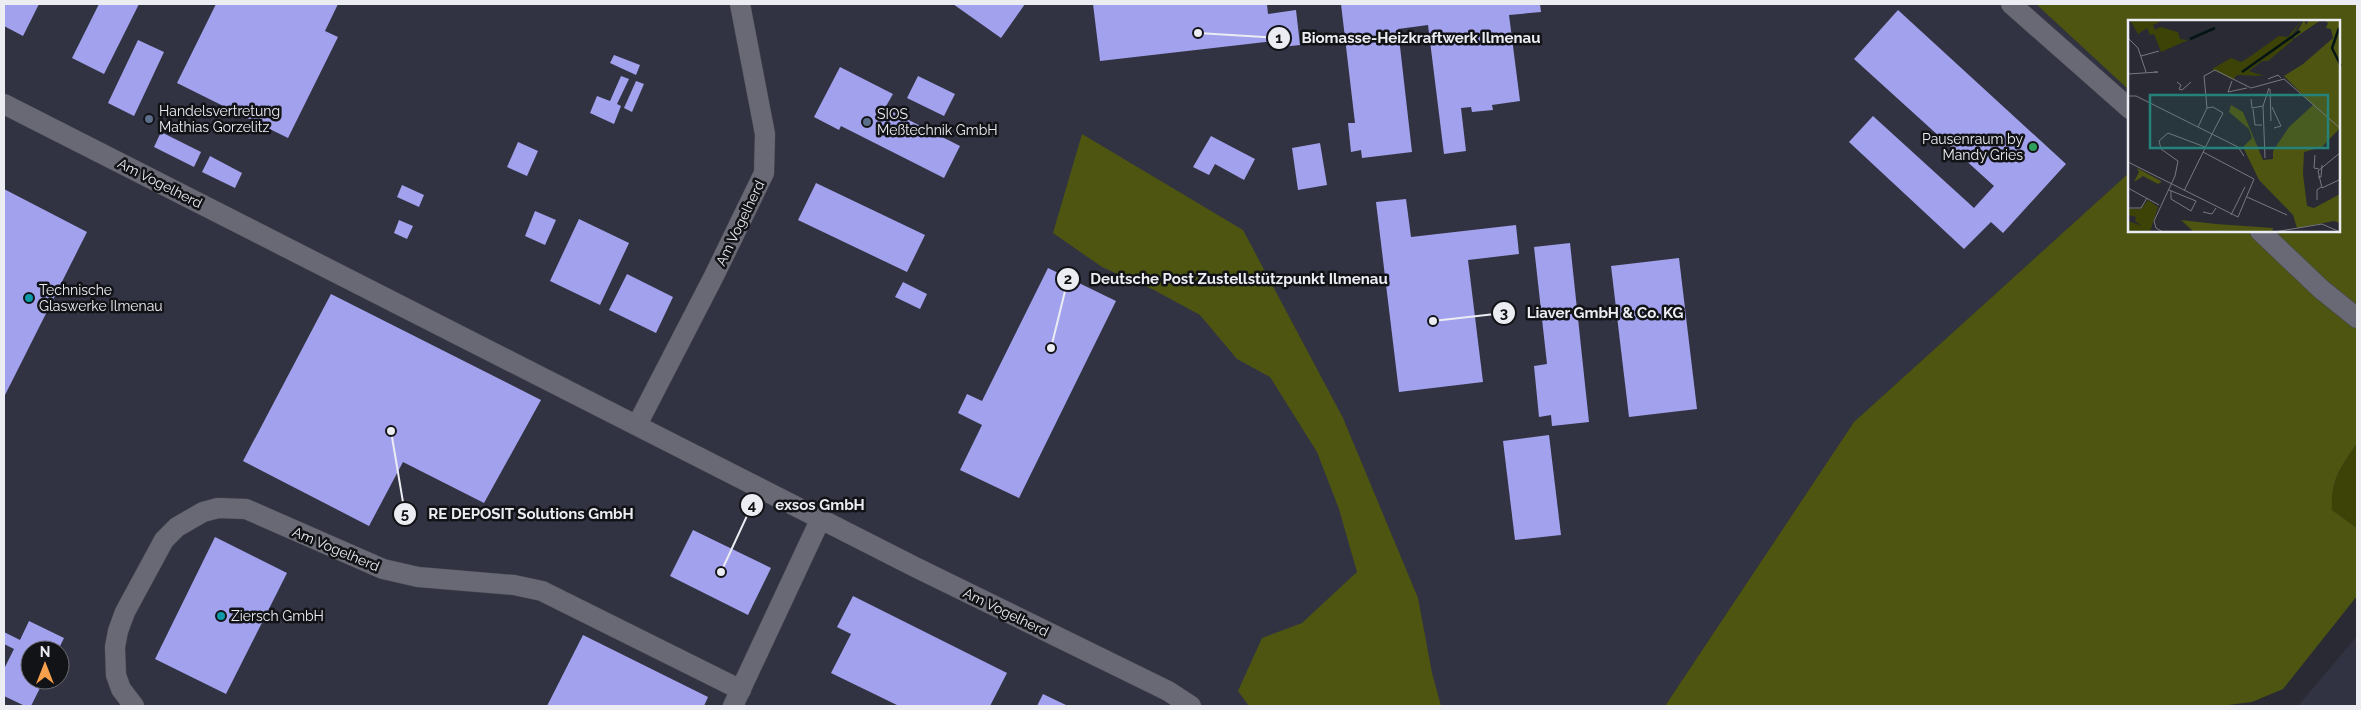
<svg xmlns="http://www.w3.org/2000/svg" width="2361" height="710" font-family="Raleway,sans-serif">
<rect width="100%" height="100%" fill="#292a33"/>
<g fill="#323342" fill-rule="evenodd">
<path d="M4,4H2036L2130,91V172L1854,422L1665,706H4ZM30,650H60V680H30Z"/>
<path d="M2357,636V706H2298Z"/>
</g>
<path fill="#3d4307" d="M2357,443V528L2332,510C2331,478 2340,469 2357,443Z"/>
<g fill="#4e5511">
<path d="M2036,4H2357V443C2340,469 2331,478 2332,510L2357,528V596L2283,689L2252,702L2220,706H1665L1854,422L2130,172V231H2340V21H2130V91Z"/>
<path d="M1082,134L1243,230L1343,418L1418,598L1432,673L1441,706H1249L1238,691L1262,638L1302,623L1357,572L1339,509L1317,452L1270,377L1237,359L1200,315L1154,290L1102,267L1053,233Z"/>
</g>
<g fill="#a2a1ee">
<path d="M4,4H39L23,36L4,26Z"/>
<path d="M99,4H139L104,74L72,58Z"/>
<path d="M216,4H338L325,31L338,37L288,138L177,83Z"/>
<path d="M953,4H1025L1001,38Z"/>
<path d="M1093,4H1267L1268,14L1296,10L1300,45L1282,47V40L1100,61Z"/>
<path d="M1341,4H1540L1541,12L1509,15L1520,101L1492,105L1493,110L1472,112L1471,107L1461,108L1466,151L1444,154L1428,25L1398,29L1412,152L1362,158L1361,150L1351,152L1348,123H1355Z"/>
<path d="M1898,10L2066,164L2003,233L1991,222L1964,249L1849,142L1873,116L1974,208L1994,186L1854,59Z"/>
<path d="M138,40L164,52L134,116L108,103Z"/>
<path d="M614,55L640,65L636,75L610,63Z"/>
<path d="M840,67L893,94L885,108L960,146L944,178L841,126L839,130L814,117Z"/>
<path d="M621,76L629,79L617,104L621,106L614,124L590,113L597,96L610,101Z"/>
<path d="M918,76L955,94L944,116L907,98Z"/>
<path d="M636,81L644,84L632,112L624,108Z"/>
<path d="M161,132L201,152L194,167L154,147Z"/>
<path d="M1211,136L1255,159L1244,180L1215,164L1209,175L1193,167Z"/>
<path d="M518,142L538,151L527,176L507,167Z"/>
<path d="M1320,143L1327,185L1298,190L1292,148Z"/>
<path d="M210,156L242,173L235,188L202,172Z"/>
<path d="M816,183L925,235L907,272L798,220Z"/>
<path d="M402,185L424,195L419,207L397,197Z"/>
<path d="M4,189L87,232L4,397Z"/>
<path d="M1406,199L1411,237L1516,225L1519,254L1468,260L1483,382L1399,392L1376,202Z"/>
<path d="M535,211L556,220L545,245L525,236Z"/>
<path d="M579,219L629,243L600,305L550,281Z"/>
<path d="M399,220L413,226L407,239L394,233Z"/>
<path d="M1570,243L1589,422L1552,426L1551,415L1539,417L1534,366L1547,364L1534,247Z"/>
<path d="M1679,258L1697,409L1629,417L1611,266Z"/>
<path d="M1048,268L1116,301L1019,498L960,470L982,425L958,413L967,394L982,401Z"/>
<path d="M627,274L673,297L656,333L609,310Z"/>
<path d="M903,282L927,294L920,309L895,297Z"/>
<path d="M331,294L541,400L484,503L403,462L369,526L243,461Z"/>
<path d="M1549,435L1561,535L1515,540L1503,441Z"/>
<path d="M693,530L771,568L748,615L670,576Z"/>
<path d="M215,537L287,573L226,694L155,659Z"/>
<path d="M853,596L1007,673L990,706H899L831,673L851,634L837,627Z"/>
<path d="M29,621L64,638L58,650H30V680H44L31,706H25L4,696V669L14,649L4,644V632L20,640Z"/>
<path d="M583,635L708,697L704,706H547Z"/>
<path d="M1043,694L1068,706H1037Z"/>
</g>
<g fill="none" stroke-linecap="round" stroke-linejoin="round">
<g stroke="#46464f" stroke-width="21">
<g id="street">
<path d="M2011,4L2130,109"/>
<path d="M4,104L915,567L1168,691L1191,706"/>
<path d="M2260,231L2321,289L2357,318"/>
<path d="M637,425L714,276L764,173L765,134L740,4"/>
<path d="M134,706L121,689L116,675L115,647L118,631L125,612L164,540L177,527L203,512L218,508L246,509L383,569L418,577L514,585L542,591L741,690"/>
<path d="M733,706L821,518"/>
</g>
</g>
<use href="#street" stroke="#686974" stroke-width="20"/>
</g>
<g fill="#5c6f8a" stroke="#121317" stroke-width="2">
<circle cx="149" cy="119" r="5"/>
<circle cx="867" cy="122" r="5"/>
</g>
<circle fill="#2e9e5b" stroke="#121317" stroke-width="2" cx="2033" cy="147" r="5"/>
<g fill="#0f9aa8" stroke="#121317" stroke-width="2">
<circle cx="29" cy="298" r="5"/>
<circle cx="221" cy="616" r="5"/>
</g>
<g text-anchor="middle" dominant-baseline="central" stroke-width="5" stroke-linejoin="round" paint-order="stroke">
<g font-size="14" fill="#ececf3" stroke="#121317" text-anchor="start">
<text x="159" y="111">Handelsvertretung<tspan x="159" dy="16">Mathias Gorzelitz</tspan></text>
<text x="877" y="114">SIOS<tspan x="877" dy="16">Meßtechnik GmbH</tspan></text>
<text x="2023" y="139" text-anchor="end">Pausenraum by<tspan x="2023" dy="16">Mandy Gries</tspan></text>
<text x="39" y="290">Technische<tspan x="39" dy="16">Glaswerke Ilmenau</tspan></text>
<text x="231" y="616">Ziersch GmbH</text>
</g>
<g font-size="14" fill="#ececf3" stroke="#121317">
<text transform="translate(160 183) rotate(27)">Am Vogelherd</text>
<text transform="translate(740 223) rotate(-64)">Am Vogelherd</text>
<text transform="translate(336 549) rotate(23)">Am Vogelherd</text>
<text transform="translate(1006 612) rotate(26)">Am Vogelherd</text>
</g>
</g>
<g transform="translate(2128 20)">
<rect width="212" height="212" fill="#292a33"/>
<path d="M2,0H35L25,5L27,10L32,7L50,12L52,19L60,20L33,32L26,14L22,15L19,8L10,14ZM174,0L163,17L165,20L140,41H134L121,51L136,56L109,55L105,60L84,49L103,38L113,42L117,40L151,16L160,17ZM20,180L30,187L22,212H0V201L14,206L7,201L8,197L0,195V189H13Z" fill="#3d4307"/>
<path d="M176,0L178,5L181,0H193L165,19ZM196,0H212V108L194,127L176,132L175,154L179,186L186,188L212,174V203L206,201L169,208L165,195L131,160L115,127L124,118L121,109L101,92L103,85L115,92L135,140L145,139V131L161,107L185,85L156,56L175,44L205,18L203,9L198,8L200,3ZM9,148L33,161V162L30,164L15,156L6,162L11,152ZM53,200L88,204L145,208L144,212H66Z" fill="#4e5511"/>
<path fill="none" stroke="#041314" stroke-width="2.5" d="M211,8L204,28L213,46M62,19L87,8M114,52L172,11"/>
<path fill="none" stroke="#777880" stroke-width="1" d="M0,18L10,28L18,52M13,36L31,31M0,54L30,52H26M140,59L150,55L153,58M104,61L100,72L119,68M49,62L53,65L51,69L54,70L63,62M142,69L143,101M0,76H8L110,127L116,136M123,79L124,88L135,86M144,87L153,106L146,108M79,88L85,87L95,93L84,114M125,89L127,105H134M70,107L79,88L76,56L87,50L123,68L156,59L213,109M213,132L190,151L194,168L213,159M187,135L186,148L191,149M137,138L135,86L141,68M0,142L110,197L126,159L75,132M190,157H193L194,145M0,168L31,185M41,170L68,181L63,191L43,179V171M56,171L84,114M119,177L159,195M189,180V170L193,167M0,188H13L19,178M75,192L84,194L88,188M103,195L117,167M35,212L28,208L26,201L47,156L50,141L33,129L31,121L40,113L77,127M146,212L194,204L212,212"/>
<path fill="#25827b" fill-opacity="0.15" stroke="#25827b" stroke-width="2.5" d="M22,75H200V128H22Z"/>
<rect width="212" height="212" fill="none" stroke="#ececf3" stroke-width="2.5"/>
</g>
<path fill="none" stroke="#ececf3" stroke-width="2" d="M1198 33L1279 38M1051 348L1068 279M1433 321L1504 313M721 572L752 505M391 431L405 514"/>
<g fill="#ececf3" stroke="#121317" stroke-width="2">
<circle cx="1198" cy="33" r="5"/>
<circle cx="1051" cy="348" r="5"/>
<circle cx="1433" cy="321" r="5"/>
<circle cx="721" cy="572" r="5"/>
<circle cx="391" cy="431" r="5"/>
<circle cx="1279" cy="38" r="12"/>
<circle cx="1068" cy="279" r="12"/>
<circle cx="1504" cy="313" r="12"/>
<circle cx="752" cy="505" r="12"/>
<circle cx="405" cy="514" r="12"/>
</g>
<g font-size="15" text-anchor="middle" font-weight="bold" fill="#111">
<text x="1279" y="43">1</text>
<text x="1068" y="284">2</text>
<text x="1504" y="318">3</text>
<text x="752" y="510">4</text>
<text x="405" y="519">5</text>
</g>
<g font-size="15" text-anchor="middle" font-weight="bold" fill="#ececf3" stroke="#121317" stroke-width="5" stroke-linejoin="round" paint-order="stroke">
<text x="1421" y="43">Biomasse-Heizkraftwerk Ilmenau</text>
<text x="1239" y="284">Deutsche Post Zustellstützpunkt Ilmenau</text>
<text x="1605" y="318">Liaver GmbH &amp; Co. KG</text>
<text x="820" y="510">exsos GmbH</text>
<text x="531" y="519">RE DEPOSIT Solutions GmbH</text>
</g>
<rect width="2361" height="710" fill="none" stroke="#ececf3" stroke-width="10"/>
<g transform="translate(45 665)"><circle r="24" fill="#121317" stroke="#696a6f"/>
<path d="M0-4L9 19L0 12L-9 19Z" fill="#f9a04d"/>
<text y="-8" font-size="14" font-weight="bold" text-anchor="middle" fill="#ececf3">N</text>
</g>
</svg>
